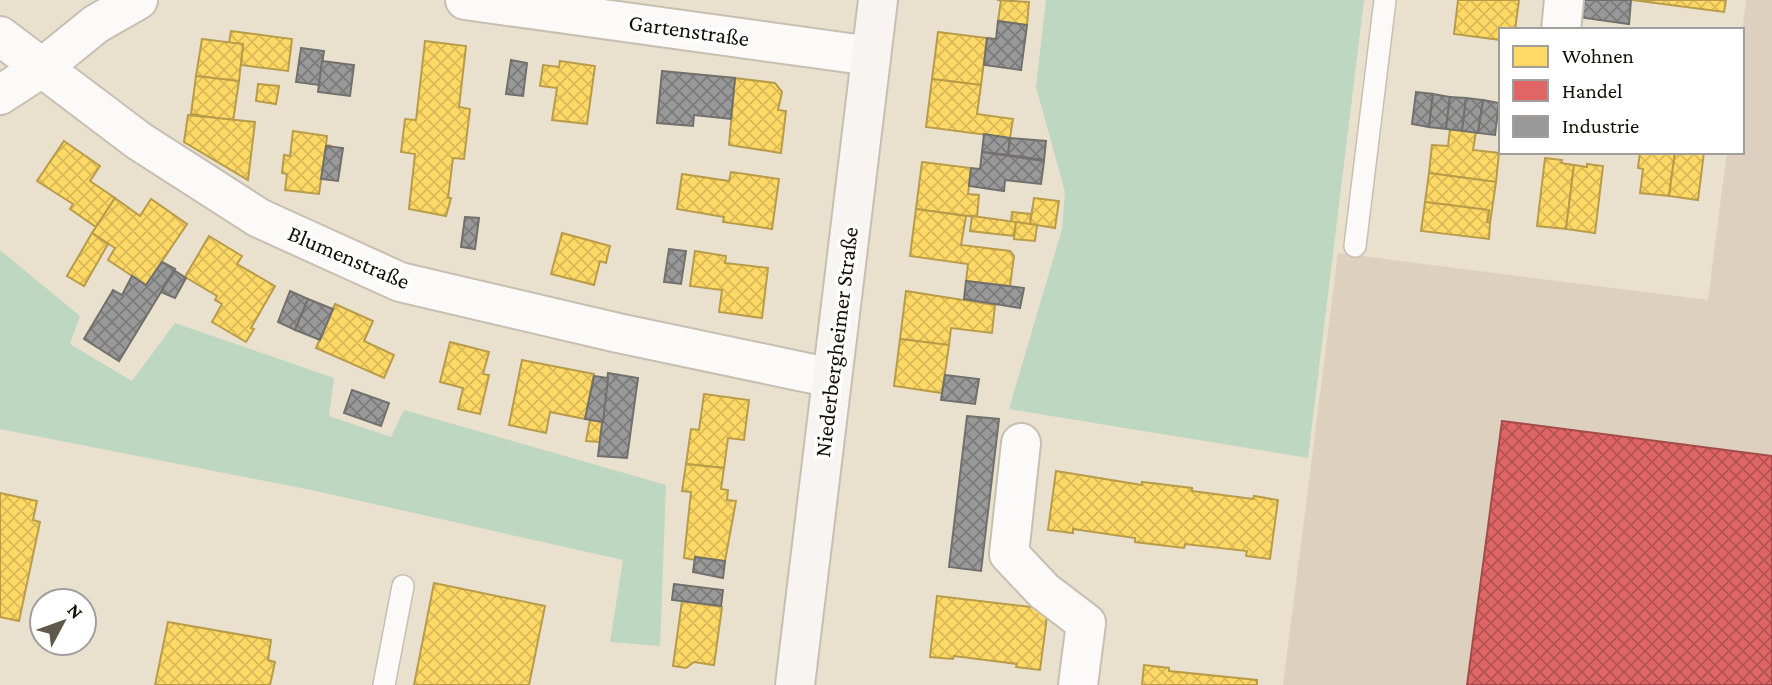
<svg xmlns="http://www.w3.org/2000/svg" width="1772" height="685" font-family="'Crimson Pro',serif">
<defs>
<pattern id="homes-cross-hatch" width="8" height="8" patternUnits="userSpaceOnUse" patternTransform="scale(1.75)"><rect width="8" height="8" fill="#ffd966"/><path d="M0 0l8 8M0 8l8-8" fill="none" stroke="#dab957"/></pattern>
<pattern id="shops-cross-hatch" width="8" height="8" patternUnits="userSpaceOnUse" patternTransform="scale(1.75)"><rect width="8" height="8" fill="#e06666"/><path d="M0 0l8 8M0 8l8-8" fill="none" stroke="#b45252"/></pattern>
<pattern id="industry-cross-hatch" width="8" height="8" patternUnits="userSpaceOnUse" patternTransform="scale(1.75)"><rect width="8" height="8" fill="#999"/><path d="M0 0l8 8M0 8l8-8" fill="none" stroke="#7c7b7b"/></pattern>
</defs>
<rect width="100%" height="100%" fill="#eae0ce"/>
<path fill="#ddd0be" d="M1746,0H1772V685H1283L1338,253L1708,300L1727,152H1742V33Z"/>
<g fill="#bdd7c0">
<path d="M1046,0H1364L1308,458L1009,409L1062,229L1065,192L1036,87Z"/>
<path d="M0,250L80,316L70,344L132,381L175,323L334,378L329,416L391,437L404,410L666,485L660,646L610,642L623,560L316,491L0,429Z"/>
</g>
<g fill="url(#homes-cross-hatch)" stroke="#b89c49" stroke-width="2">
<path d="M997,0L1029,2L1027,25L998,21L1001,0Z"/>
<path d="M1458,0H1519L1515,30H1501V40L1454,34Z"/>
<path d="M1632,0H1726L1724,12Z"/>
<path d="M231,31L292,39L288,71L241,65L243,44L229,43Z"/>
<path d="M938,32L987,38L981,85L932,79Z"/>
<path d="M202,39L243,44L239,81L196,76Z"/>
<path d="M425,41L466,46L459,107L470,109L464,159L453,158L448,198H451L446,216L409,209L415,154L401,152L405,119L416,120Z"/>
<path d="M560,61L595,66L587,124L552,120L557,88L540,86L543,65L559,67Z"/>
<path d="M196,76L239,81L233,121L191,114Z"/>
<path d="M735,78L775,83L782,92L778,110L786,111L781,153L729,145Z"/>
<path d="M932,79L981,85L977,114L1013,119L1010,138L926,127Z"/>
<path d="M258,84L279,86L276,104L256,101Z"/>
<path d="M188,115L255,122L248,180L184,142Z"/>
<path d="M1450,129L1476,132L1473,150L1499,153L1496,182L1429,173L1432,145L1448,146Z"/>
<path d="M293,131L327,136L326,145L332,146H326L319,194L285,190L287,174L282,173L284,155L290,156Z"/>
<path d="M64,141L100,166L90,181L115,198L96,227L70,209L73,204L37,181Z"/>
<path d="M1640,152H1675L1669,196L1640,193L1643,169L1638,168Z"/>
<path d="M1675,152H1704L1698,200L1669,196Z"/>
<path d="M1545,158L1562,160L1561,163L1574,165L1566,229L1537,226Z"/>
<path d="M922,162L971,168L968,194L979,195L977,217L916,209Z"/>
<path d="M1587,164L1603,166L1595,233L1566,229L1574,165L1587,167Z"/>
<path d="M731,172L779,179L772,229L723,222L724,217L677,209L682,174L729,181Z"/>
<path d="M1429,173L1496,182L1490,223L1487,222L1489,210L1425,202Z"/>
<path d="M115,198L140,216L151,199L187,224L146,285L108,260L115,248L92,233Z"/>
<path d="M1034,198L1059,201L1055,228L1030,224Z"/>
<path d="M1425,202L1489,210L1487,222L1490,223L1489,239L1421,231Z"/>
<path d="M916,209L966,216L961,245L1010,251L1014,256L1010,286L966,281L968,264L910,256Z"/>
<path d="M1012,212L1031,214L1030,224L1011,222Z"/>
<path d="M972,216L1016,222L1014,236L970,231Z"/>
<path d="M1016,222L1037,225L1035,241L1014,239Z"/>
<path d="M92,233L108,244L84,286L67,276Z"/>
<path d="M562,233L610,246L606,263L600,261L594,285L551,274Z"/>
<path d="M209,236L242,256L237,264L275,286L251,328L254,329L246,342L212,322L222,304L215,300L217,296L185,277Z"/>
<path d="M695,251L726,256L725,263L768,268L762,318L719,312L722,290L690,286Z"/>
<path d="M906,291L995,305L992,333L951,328L949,345L900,339Z"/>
<path d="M335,304L373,321L364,341L394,355L384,378L316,348Z"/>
<path d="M900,339L949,345L942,393L894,386Z"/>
<path d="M450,342L489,352L483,374L489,375L480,414L458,409L463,388L440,382Z"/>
<path d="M522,360L594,374L585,419L550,412L546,433L509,425Z"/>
<path d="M704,394L749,400L744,440L728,438L724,468L686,464L691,429L699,430Z"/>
<path d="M590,420L603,422L600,442L586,441Z"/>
<path d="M686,464L724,468L721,489L728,490L727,500L736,501L725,561L695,557V560L684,558L691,492L682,491Z"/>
<path d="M1056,471L1142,485V482L1192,488V491L1253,499L1254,496L1278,500L1270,559L1246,556L1247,551L1185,544L1184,548L1135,542V538L1073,529V533L1048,530Z"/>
<path d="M0,493L37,501L33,520L40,522L19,621L0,617Z"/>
<path d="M434,583L545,606L529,685H414Z"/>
<path d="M937,596L1048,609L1040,670L1016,667L1017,664L954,656L953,659L930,657Z"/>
<path d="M682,601L722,607L714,665L694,662L686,668L673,666Z"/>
<path d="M168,622L271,640L268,660L275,662L270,685H155Z"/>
<path d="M1144,665L1169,668V671L1257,680V685H1142Z"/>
</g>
<path fill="url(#shops-cross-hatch)" stroke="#a34c49" stroke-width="2" d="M1502,421L1772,456V685H1467Z"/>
<g fill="url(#industry-cross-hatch)" stroke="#71706c" stroke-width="2">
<path d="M1580,0H1631L1629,24L1578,17Z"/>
<path d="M998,21L1027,25L1021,70L984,65L987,38L996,39Z"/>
<path d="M301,48L324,51L319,85L296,82Z"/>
<path d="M511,60L527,63L523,96L506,94Z"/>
<path d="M322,61L354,65L350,96L318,92Z"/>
<path d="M662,71L735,78L731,119L694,115L693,126L657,123Z"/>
<path d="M1416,92L1433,94L1429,127L1412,124Z"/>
<path d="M1433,94L1450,97L1446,129L1429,127Z"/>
<path d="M1450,97L1466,98L1462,131L1446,129Z"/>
<path d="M1466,98L1483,100L1478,133L1462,131Z"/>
<path d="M1483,100L1499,103L1495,135L1478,133Z"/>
<path d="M984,134L1010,138L1008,155L982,152Z"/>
<path d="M1010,138L1046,141L1044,160L1008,155Z"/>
<path d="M326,146L343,148L338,181L321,179Z"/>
<path d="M982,152L1044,161L1041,184L1005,180L1004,191L969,186L971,168L980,169Z"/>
<path d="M465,217L479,218L475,249L461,247Z"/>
<path d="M669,249L686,251L681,284L664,282Z"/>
<path d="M162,262L175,269L119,361L84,339L113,290L122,295L132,276L146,285Z"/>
<path d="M174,270L186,278L175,298L161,292Z"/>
<path d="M966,281L1024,288L1020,308L964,299Z"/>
<path d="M290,291L308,299L295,330L278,322Z"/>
<path d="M308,299L333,309L320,340L295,330Z"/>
<path d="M608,373L638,378L627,458L598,456Z"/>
<path d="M945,375L979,379L975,404L941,400Z"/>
<path d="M594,376L608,378L603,422L585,419Z"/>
<path d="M352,390L389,403L381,426L344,413Z"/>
<path d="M967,416L999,419L981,571L949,567Z"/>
<path d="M695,557L725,561L723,578L693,572Z"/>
<path d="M674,584L723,590L721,606L672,600Z"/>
</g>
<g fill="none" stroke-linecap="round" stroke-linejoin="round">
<g stroke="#c7bfb1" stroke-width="24">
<g id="service">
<path d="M1355,246L1385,0"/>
<path d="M384,685L403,586"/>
</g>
</g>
<g stroke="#c7bfb1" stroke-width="42">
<g id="minor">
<path d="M465,0L871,56"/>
<path d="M1561,30L1564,0"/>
<path d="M0,36L139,141L259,218L400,282L618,333L832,378"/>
<path d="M0,95L43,67L96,24L138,0"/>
<path d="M1021,443L1009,554L1044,591L1086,623L1078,685"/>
</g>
</g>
<g stroke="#c7bfb1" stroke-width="42">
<path id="secondary" d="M795,685L878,0"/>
</g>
<use href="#service" stroke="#fcfaf8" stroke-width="21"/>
<use href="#minor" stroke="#fcfaf8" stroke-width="38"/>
<use href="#secondary" stroke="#f8f4f1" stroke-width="38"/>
</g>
<g text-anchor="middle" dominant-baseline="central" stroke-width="7" stroke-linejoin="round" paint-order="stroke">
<g font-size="23" fill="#140f04" stroke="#fff">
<text transform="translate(689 30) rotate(8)">Gartenstraße</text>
<text transform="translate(349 257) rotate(23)">Blumenstraße</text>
<text transform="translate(836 342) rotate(-83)">Niederbergheimer Straße</text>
</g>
</g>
<rect x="1499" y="28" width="245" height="126" fill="#ffffff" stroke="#a19f9b" stroke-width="2"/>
<rect x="1513" y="46" width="35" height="21" fill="#ffd966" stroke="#a19f9b" stroke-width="2"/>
<text x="1562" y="63" font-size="21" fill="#140f04">Wohnen</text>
<rect x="1513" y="80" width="35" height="21" fill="#e06666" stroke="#a19f9b" stroke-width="2"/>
<text x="1562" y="98" font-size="21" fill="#140f04">Handel</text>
<rect x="1513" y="116" width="35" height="21" fill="#999999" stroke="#a19f9b" stroke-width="2"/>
<text x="1562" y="133" font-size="21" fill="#140f04">Industrie</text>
<g transform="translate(63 622) rotate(49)"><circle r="33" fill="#ffffff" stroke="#a19f9b" stroke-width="2"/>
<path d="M0-5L12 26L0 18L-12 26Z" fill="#5f584b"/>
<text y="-10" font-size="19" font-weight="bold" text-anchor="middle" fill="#140f04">N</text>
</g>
</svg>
